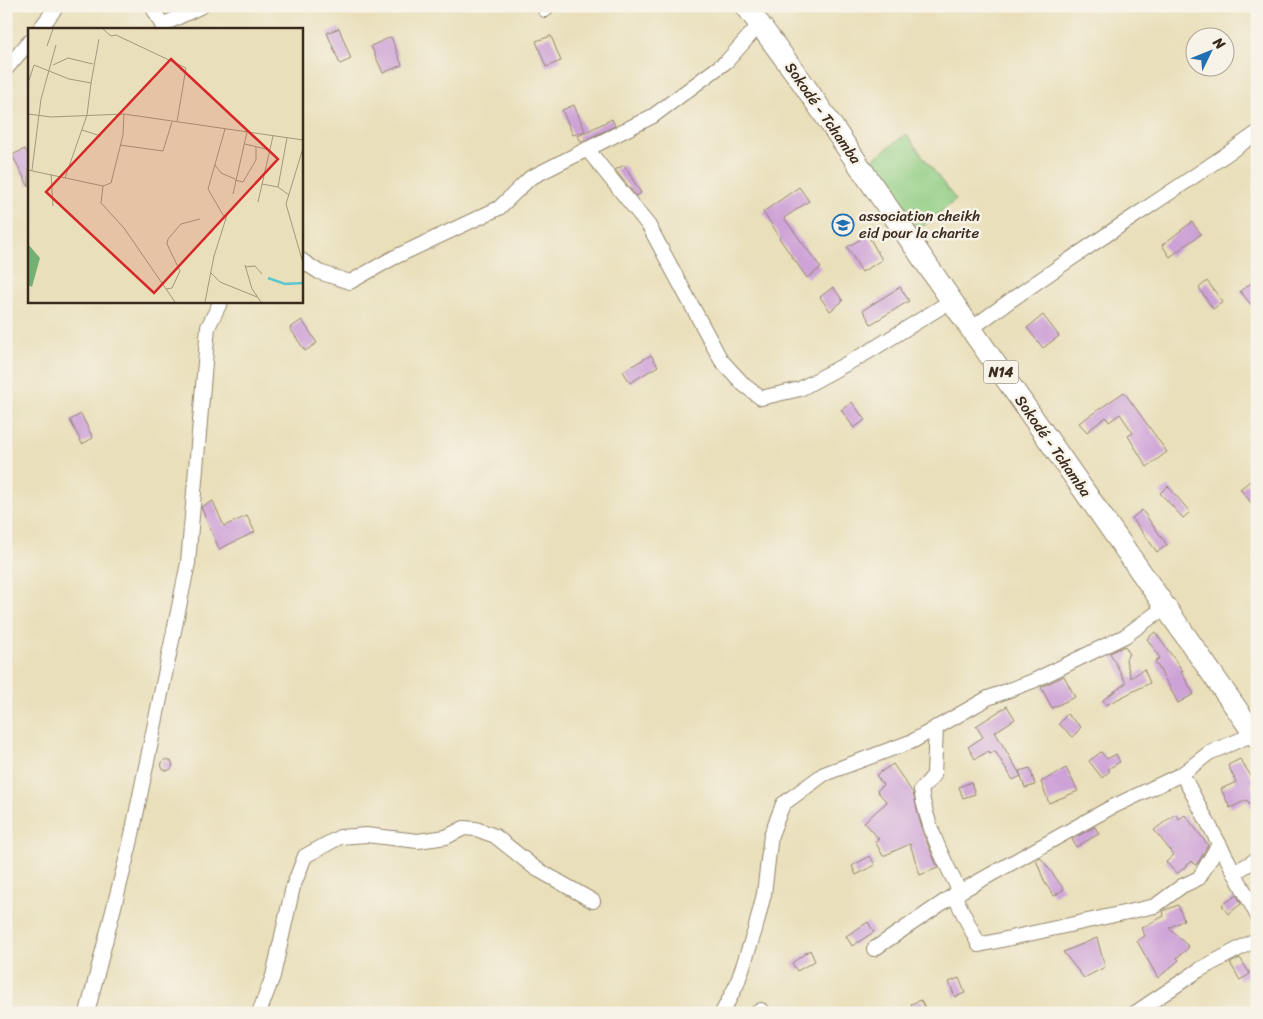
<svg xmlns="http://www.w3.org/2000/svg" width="1263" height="1019" font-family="Sriracha,sans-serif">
<rect width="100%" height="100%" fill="#f7f3e8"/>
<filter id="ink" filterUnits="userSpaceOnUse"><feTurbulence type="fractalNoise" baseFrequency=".02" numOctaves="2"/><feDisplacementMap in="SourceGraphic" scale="10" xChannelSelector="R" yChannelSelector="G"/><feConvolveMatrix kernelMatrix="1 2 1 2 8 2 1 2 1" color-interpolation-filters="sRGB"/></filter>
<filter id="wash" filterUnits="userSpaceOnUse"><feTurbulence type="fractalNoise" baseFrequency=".0096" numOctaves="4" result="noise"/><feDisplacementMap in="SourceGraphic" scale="20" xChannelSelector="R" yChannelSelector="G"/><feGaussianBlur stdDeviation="1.12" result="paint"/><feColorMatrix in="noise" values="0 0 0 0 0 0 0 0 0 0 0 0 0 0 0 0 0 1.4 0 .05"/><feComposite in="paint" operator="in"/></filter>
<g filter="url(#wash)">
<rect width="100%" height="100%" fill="#e9dfba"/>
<path fill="#91ce83" stroke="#667c50" d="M906,134L956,200L918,230L868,163Z"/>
<g id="blocks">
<g fill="#cda2d7">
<path d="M339,28L351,59L340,64L327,33Z"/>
<path d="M551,36L561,61L546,67L536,41Z"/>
<path d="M391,37L402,65L383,73L371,46Z"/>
<path d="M574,105L585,131L573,135L562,110Z"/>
<path d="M612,119L615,126L581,142L578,136Z"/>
<path d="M25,149L29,156V187L12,155Z"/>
<path d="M624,165L641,193L636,196L615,170Z"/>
<path d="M799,187L809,201L784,218L821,268L807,278L779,238L780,237L763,212Z"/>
<path d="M1192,222L1201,234L1170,257L1162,245Z"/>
<path d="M868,235L882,260L862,272L847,247Z"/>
<path d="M1257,279V312L1240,291Z"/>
<path d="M1207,281L1223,302L1213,309L1199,288Z"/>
<path d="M833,287L843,301L830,311L820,297Z"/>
<path d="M900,287L909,301L871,324L863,310Z"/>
<path d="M1043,315L1059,336L1043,348L1027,328Z"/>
<path d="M302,320L317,343L305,351L290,328Z"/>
<path d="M651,355L658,366L630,383L623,371Z"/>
<path d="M1124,392L1167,452L1147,467L1128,436L1133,433L1120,414L1109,422L1106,417L1087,432L1079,423Z"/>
<path d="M852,402L865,420L854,428L841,410Z"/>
<path d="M81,414L93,438L82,444L70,420Z"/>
<path d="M1250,481L1257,490V510L1240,489Z"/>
<path d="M1168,486L1190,512L1183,518L1160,493Z"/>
<path d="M213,501L224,526L247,516L255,532L219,549L201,507Z"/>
<path d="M1142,510L1167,545L1157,552L1132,518Z"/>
<path d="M1155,632L1183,671L1181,672L1194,694L1178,703L1155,661L1160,658L1147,639Z"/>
<path d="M1125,646L1129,653L1126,660L1131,678L1144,669L1150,683L1106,705L1103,700L1126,683L1110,653Z"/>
<path d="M1064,676L1075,697L1052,708L1041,687Z"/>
<path d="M1007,706L1015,719L995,732L1021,776L1013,780L995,751L990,754L989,751L975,759L968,747L983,737L976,726Z"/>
<path d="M1067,714L1081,727L1073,737L1059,724Z"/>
<path d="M1101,752L1107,759L1116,754L1120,762L1108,769L1110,771L1102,778L1089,761Z"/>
<path d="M1240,759L1255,782L1251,784L1257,800V816L1247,800L1230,808L1221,789L1236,782L1228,765Z"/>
<circle cx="167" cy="765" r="5.5"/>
<path d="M893,764L913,793L923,833L938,868L920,875L910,844L883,856L875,841L879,839L864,822L887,802L877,791L883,785L876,775Z"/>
<path d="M1030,768L1035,785L1025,788L1019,771Z"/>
<path d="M1066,768L1078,791L1049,803L1041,782Z"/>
<path d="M971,782L975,794L963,798L959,787Z"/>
<path d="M1175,814L1179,819L1185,815L1208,845L1198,863L1195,865L1192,861L1177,874L1166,862L1174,855L1154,830Z"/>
<path d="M1095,827L1099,834L1076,847L1072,839Z"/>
<path d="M870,856L875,865L856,875L852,866Z"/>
<path d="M1040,857L1064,889L1054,896L1045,883L1036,860Z"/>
<path d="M1237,895L1241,904L1228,914L1222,905Z"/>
<path d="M1178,905L1184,920L1169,928L1189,947L1177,958L1179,960L1158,978L1137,941L1145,936L1141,928L1164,916L1163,911Z"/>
<path d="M868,922L874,932L852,946L846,936Z"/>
<path d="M1097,938L1105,967L1084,978L1063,952Z"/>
<path d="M810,950L815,961L797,971L792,963Z"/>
<path d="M1240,958L1250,974L1240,980L1230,963Z"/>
<path d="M959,978L965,993L955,997L949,982Z"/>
<path d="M921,1000L928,1013H916L911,1004Z"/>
</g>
</g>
</g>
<g filter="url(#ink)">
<use href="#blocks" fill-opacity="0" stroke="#92846c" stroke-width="1"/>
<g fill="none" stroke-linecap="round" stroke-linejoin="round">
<g stroke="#92846c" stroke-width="16">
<g id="street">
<path d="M152,6L164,29"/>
<path d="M543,6L545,10"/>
<path d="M162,25L202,6"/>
<path d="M40,29L57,6"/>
<path d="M6,69L29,42"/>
<path d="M587,149L649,226L721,360L744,385L761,398L800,389L868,352L951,301"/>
<path d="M301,260L319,272L350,282L393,258L499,208L530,178L653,116L727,61L760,24"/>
<path d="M971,329C1064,260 1162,200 1257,133"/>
<path d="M936,727L934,775L921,790C927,827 943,859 960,892"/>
<path d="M1182,774L1257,915"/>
<path d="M1234,873L1257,859"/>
<path d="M954,895L979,945L1155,906L1182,886L1199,878L1219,844"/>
<path d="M874,949L954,895L1024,856L1110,808L1182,774L1209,753L1254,734"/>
<path d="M87,1013L130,844L188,563L208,327L221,301"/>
<path d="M259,1013L273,976L293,887L305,856L340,837L366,835L418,841L446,837L464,828L476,829L495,836L535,868L593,901"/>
<path d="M722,1013L737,984L755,930L764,894L771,835L783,804L824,774L913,741L988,698L1033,681L1125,636L1165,607"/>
<path d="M756,1013L761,1010"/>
<path d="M1135,1013L1199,970L1257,939"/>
</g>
</g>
<g stroke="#92846c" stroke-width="23">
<path id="primary" d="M746,6L802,82L971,329L1257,738"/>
</g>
<use href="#street" stroke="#fff" stroke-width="14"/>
<use href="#primary" stroke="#fff" stroke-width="21"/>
</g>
</g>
<defs>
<g id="school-ring" transform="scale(1.125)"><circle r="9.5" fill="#f7f3e8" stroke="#1f6fb2" stroke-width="1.5"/><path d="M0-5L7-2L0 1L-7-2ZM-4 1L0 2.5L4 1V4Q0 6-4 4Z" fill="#1f6fb2"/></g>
</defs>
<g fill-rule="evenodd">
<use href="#school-ring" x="843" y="225"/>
</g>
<g text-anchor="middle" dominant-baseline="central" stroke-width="5" stroke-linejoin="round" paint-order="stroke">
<rect fill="#f7f3e8" stroke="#73665b" stroke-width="1" x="983.5" y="360.5" width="35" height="23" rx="4"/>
<g font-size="14" font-weight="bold" fill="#3b2a1e">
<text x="1001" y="372">N14</text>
</g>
<g font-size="15" fill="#3b2a1e" stroke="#f7f3e8">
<text transform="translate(823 113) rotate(55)">Sokodé - Tchamba</text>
<text transform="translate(1053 446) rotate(55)">Sokodé - Tchamba</text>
</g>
<g font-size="15" fill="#3b2a1e" stroke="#f7f3e8" text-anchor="start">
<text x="859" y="216">association cheikh<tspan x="859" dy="17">eid pour la charite</tspan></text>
</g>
</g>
<g transform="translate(28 28)">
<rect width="275" height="275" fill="#e9dfba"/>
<path d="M0,216L12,230L4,259L0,257Z" fill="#74b171"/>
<path fill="none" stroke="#5bc8d0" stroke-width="2.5" d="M240,250L257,256L275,255"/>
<path fill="none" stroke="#a3977c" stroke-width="1" d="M75,1L83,8L88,7L158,40L149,94M19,18L25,1M25,37L40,30L65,36M0,55L6,37L41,51L63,55L71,11M0,86L23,89L96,86L275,112M197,101L180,161L198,192M54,102L73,108M217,116L242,122M92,117L135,123L144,94M275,120L258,176L275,235M187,137L193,145L207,151M0,142L75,158L83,155L95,107L96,86M4,142L13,71L28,17M23,146L25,178M37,150L59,87L63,55M207,152L215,154L228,132V119M234,156L250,159L261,167M75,158L73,175L96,200L147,274M250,159L259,110M205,166L219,104M230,174L245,108M217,237L224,261L233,274M217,239L227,238L234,246M183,245L192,254L229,269M138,261L144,260L152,243L139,216L140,211L153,196L172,191M177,274L186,228L200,184"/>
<path fill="#d62828" fill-opacity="0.15" stroke="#d62828" stroke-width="2.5" d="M143,31L250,131L126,265L18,164Z"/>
<rect width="275" height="275" fill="none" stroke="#3b2a1e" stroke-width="2.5"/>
</g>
<rect width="1263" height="1019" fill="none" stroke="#f7f3e8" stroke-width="25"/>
<g transform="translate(1210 52) rotate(47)"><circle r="24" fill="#f7f3e8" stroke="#aca397"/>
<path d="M0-4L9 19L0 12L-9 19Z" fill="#1f6fb2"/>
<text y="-8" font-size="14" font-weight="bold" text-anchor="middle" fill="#3b2a1e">N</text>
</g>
</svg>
